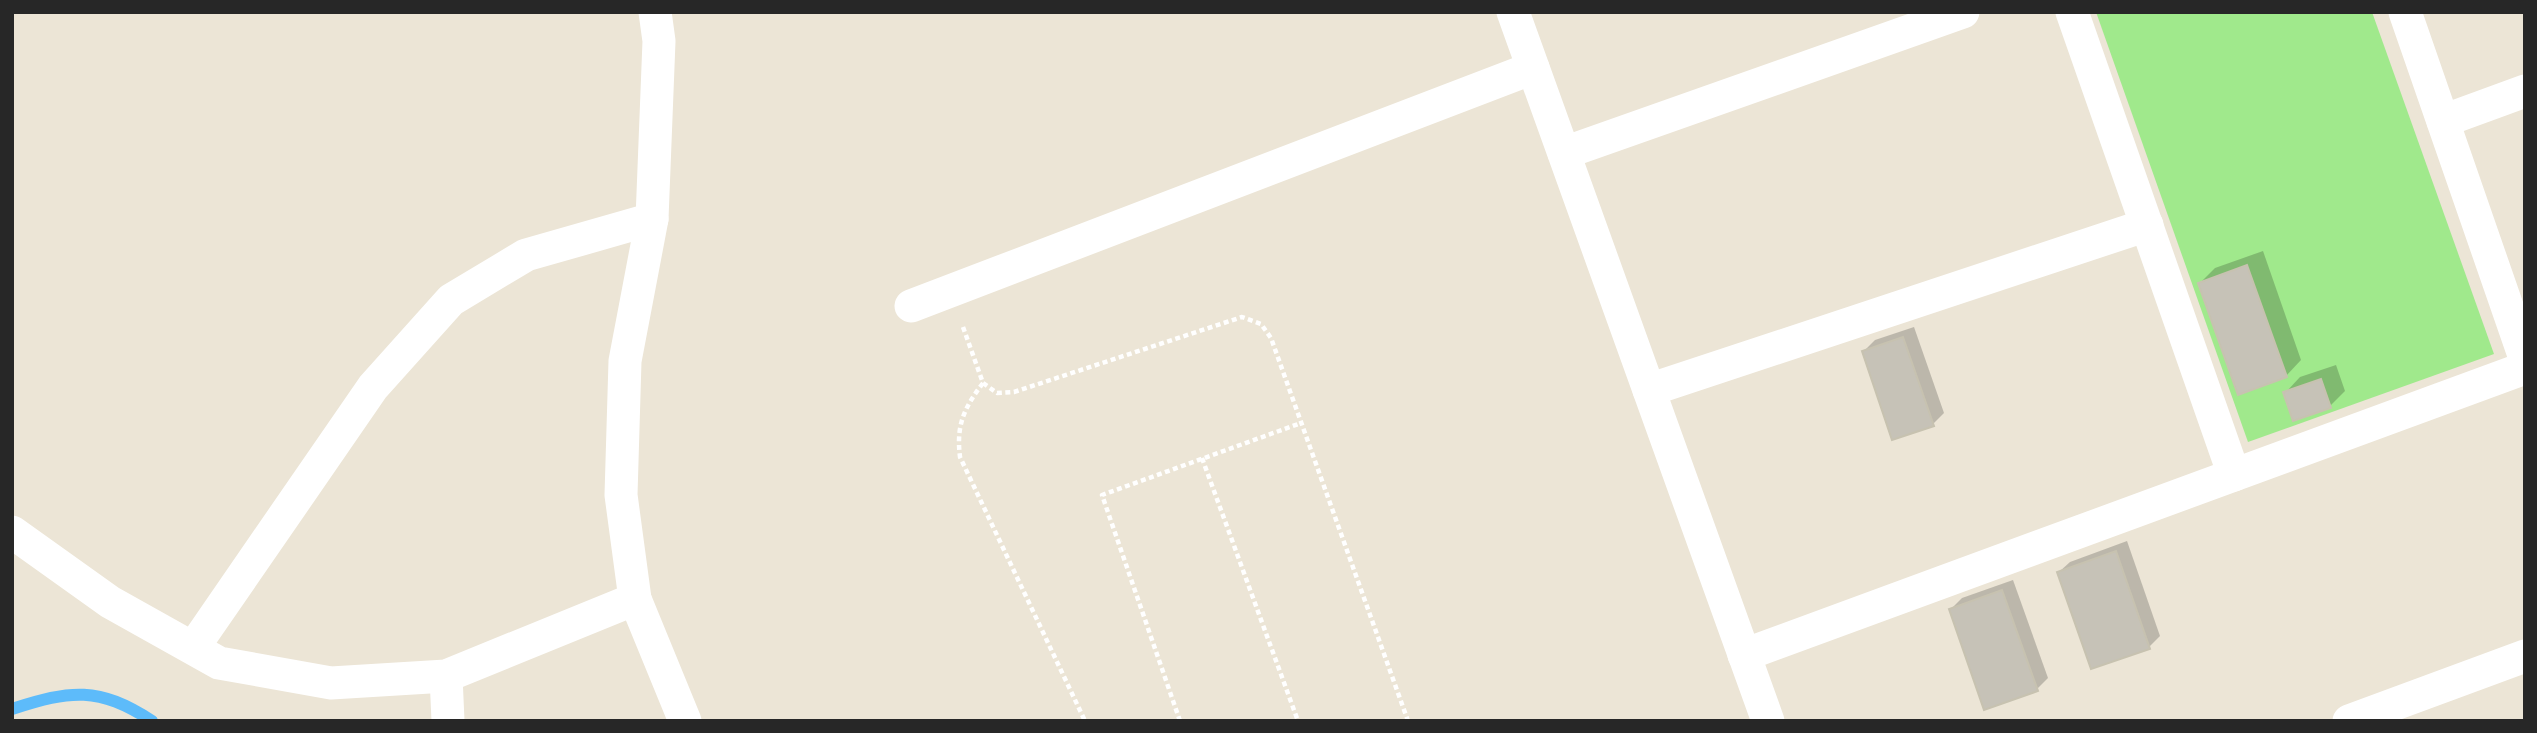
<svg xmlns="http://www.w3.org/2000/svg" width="2537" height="733" font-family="'DM Sans',sans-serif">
<rect width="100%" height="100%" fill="#ece5d6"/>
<path fill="#a0e98c" d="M2096,12H2372L2494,354L2248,442Z"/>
<g fill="#0003">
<path d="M2263,251L2301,360L2286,376L2200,283L2215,268Z"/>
<path d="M1914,327L1944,413L1933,424L1864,351L1875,340Z"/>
<path d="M2336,365L2345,391L2330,406L2285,393L2300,377Z"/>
<path d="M2127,541L2160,636L2149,647L2059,572L2070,562Z"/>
<path d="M2013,580L2048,678L2037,689L1951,609L1962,598Z"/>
</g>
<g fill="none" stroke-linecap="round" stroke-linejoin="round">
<path stroke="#5dbbfa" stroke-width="12" d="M12,709C71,690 98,686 152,721"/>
</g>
<g fill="#c6c2b7" stroke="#c7c2b0" stroke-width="2">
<path d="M2247,265L2287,377L2238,395L2198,283Z"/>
<path d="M1903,337L1934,426L1892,440L1862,351Z"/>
<path d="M2321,379L2331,408L2293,421L2283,392Z"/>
<path d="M2116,551L2150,649L2091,669L2057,572Z"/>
<path d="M2002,590L2038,691L1984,710L1949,609Z"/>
</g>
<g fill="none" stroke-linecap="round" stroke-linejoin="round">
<g stroke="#fff" stroke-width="4.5" stroke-dasharray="5 3.5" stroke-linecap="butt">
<path d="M963,327L983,383L997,393L1014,392L1242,317L1261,324L1271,338L1408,721"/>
<path d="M983,383C964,408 956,425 960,457L1085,721"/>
<path d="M1202,458L1298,721"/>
<path d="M1180,721L1102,495L1301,423"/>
</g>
<g stroke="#fff" stroke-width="33">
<path d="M1513,12L1768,721"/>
<path d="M2072,12L2234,475"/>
<path d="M2405,12L2525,358"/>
<path d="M2443,121L2525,91"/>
<path d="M1564,153L1963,12"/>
<path d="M911,306L1533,68"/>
<path d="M1649,390L2147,225"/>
<path d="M12,532L110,602L219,663L331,683L446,676L635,599L685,721"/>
<path d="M635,599L621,495L625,361L652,219L659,41L655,12"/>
<path d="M193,648L373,387L451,300L526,255L652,219"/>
<path d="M1744,655L2525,368"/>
<path d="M446,676L448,721"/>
<path d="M2349,721L2525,656"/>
</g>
</g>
<rect width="2537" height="733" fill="none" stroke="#272727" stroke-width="28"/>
</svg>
